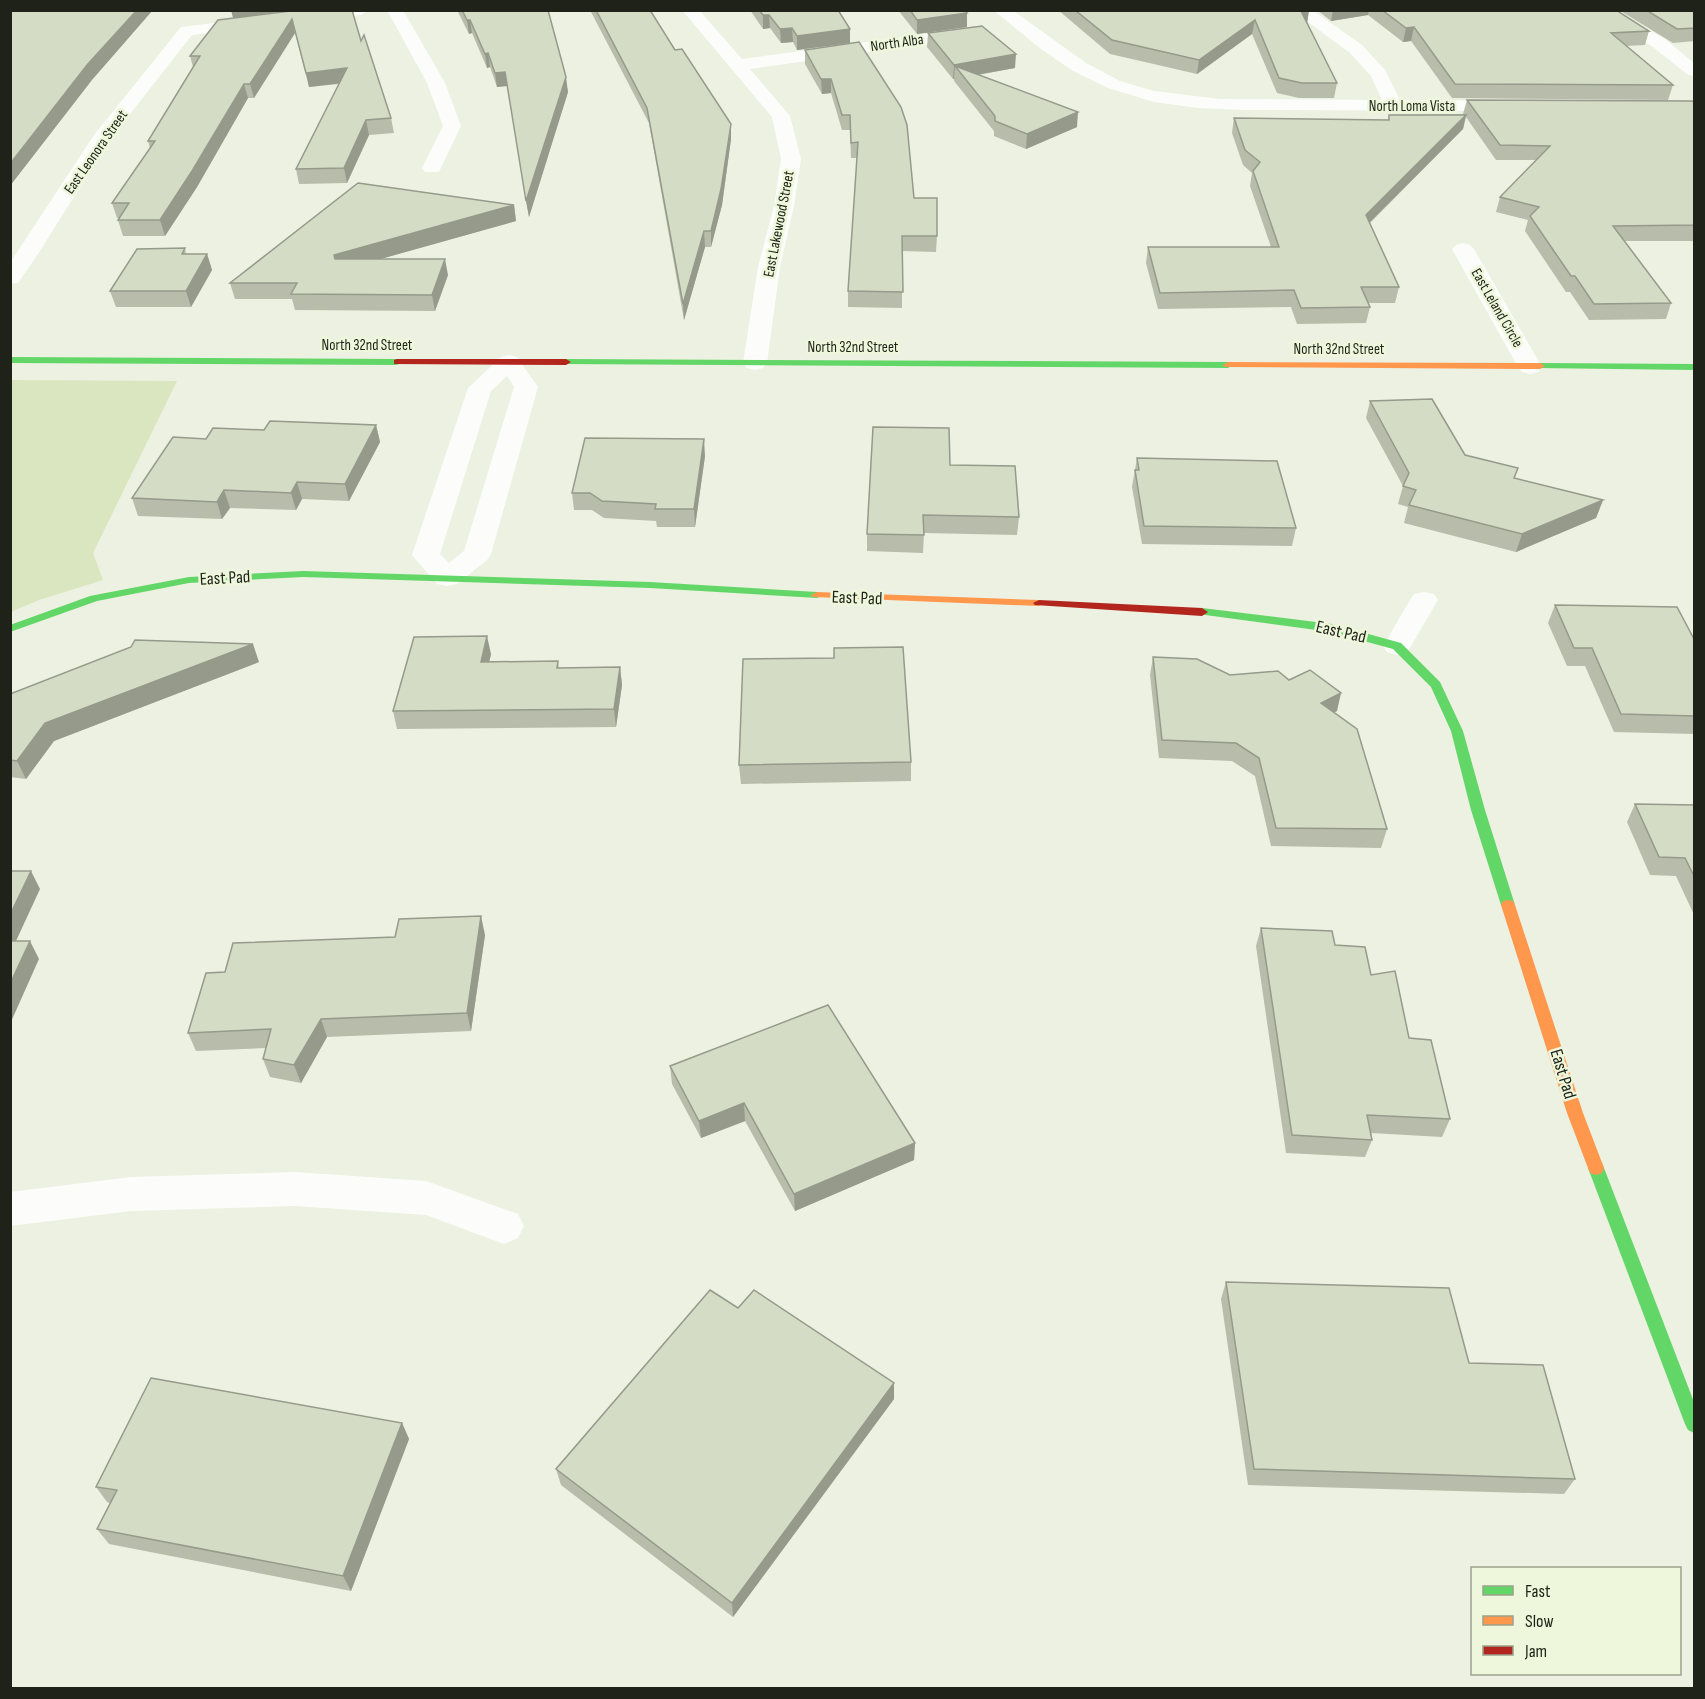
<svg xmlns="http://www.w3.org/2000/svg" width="1705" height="1699" font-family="'Sofia Sans Condensed',sans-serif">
<rect width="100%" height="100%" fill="#ecf1e1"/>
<path fill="#dae6c0" d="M11,380L177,381L93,553L103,580L39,600L11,612Z"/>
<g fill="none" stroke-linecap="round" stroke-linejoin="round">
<g fill="#fcfdfa" fill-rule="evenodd">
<path d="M319,10H369L361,15L307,22L299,17L301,13Z"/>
<path d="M387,10H403L445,83L461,126L439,172H425L422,168L443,126L427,83Z"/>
<path d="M682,10H699L742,59L971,28L979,33L971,38L750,69L790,116L801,159L794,206L780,267L767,363L763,368L755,370L747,368L743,363L758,267L774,206L781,159L772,117Z"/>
<path d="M993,10H1012L1086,63L1120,81L1154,91L1220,99L1382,100L1371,76L1350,53L1292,10H1312L1362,45L1385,70L1400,100L1510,101L1516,102L1519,106L1516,110L1510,111L1243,110L1198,108L1154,102L1108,88L1073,71L1041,49Z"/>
<path d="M1593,10H1614L1665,39L1694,63V76L1688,75L1653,47Z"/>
<path d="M256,18L262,19L264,23L262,27L192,35L109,141L38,254L18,283L10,284V263L94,135L181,27Z"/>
<path d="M1463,243L1470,245L1474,249L1542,367L1538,372L1530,374L1522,372L1518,367L1452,249L1456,245Z"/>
<path d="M509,355L517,357L538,387L491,554L487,560L457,584L447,586L437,584L412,555L468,388L501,357ZM507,376L514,387L464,551L449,563L440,554L491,391Z"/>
<path d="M1424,592L1434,594L1438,600L1411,646L1407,652L1397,655L1387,652L1383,646L1410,600L1414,594Z"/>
<path d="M295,1172L426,1181L518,1214L524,1226L518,1238L504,1244L426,1215L295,1206L131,1211L10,1226V1192L131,1177Z"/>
</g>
<g fill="#63d668" fill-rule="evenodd">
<path d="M10,357L397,359L402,362L397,365L10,363Z"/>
<path d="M566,359L1228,362L1233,365L1228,368L563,364V360Z"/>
<path d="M1540,363L1694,364V370L1537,368V364Z"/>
<path d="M303,571L650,582L817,592L823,595L817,598L650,588L303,577L189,583L97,601L10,632V625L90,596L189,577Z"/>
<path d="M1202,608L1332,624L1401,643L1440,682L1463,731L1485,810L1515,905L1513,909H1503L1501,905L1471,810L1451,731L1431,687L1393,649L1331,632L1198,614L1196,612L1198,610Z"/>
<path d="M1596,1161L1602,1163L1604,1168L1694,1402V1433L1688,1430L1685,1424L1588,1168L1590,1163Z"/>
</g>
<g fill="#ff974d" fill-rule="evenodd">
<path d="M1228,362L1540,363L1545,366L1540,369L1225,367L1223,365Z"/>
<path d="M817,592L1039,600L1045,603L1039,606L813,597L811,595Z"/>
<path d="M1508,900L1513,901L1515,905L1583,1113L1604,1168L1602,1173L1596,1175L1590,1173L1588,1168L1567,1113L1501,905L1503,901Z"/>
</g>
<g fill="#b3261e" fill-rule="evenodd">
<path d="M397,359H566L571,362L566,365L394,364V360Z"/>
<path d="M1039,600L1202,608L1208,612L1202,616L1035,605L1033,603Z"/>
</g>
</g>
<g fill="#b7bdaa">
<path d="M299,10L361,41L391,118L394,133L369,135L347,183L299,184L296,169L339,84L309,87L295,33L254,98H248L197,187L165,236H123L118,220L119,218H117L112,203L150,148L148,141L193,67L190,56Z"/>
<path d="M457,10H548L568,92L529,217L507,86L497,87L490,67L487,68L472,33L469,34Z"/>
<path d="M590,10H650L731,139L722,205L711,247H705L684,320L649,123Z"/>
<path d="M750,10H838L850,29V43L797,50L793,42L781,43L770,28L763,29Z"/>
<path d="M898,10H964L967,27L917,34Z"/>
<path d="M1058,10H1309L1307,23L1337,83L1334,98H1299L1277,93L1252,34L1197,74L1110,54Z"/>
<path d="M1317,10H1616L1649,31L1645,45L1626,46L1673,85L1668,100L1452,98L1411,41L1403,42L1368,15L1331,21Z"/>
<path d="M1619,10H1695V41L1673,43Z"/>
<path d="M928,33L1015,68L978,75L1077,127L1026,149L994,136V131L954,81V79H953L927,47Z"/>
<path d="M859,42L914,198L937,236L936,252L902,251V308L848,307V291L857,158H851L850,130H842L831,93L822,94L805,64V50Z"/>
<path d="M1467,100L1695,103V243L1693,241H1624L1671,303L1666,319L1589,320L1570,292H1566L1525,231L1528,220L1496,212L1500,197L1536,160H1496L1466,117L1463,129L1370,223L1399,287L1395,303H1368L1370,307L1366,323L1297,324L1291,307L1158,309L1146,263L1148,247H1271L1250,186L1252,173L1243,165L1232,133L1234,118L1388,120L1389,115L1463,114Z"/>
<path d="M514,205L516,221L380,259L448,275L435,311L295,310L292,299H235L230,283Z"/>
<path d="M185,248L186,254H207L212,270L191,307H116L110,291Z"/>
<path d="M1370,401L1465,455L1515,478L1603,500L1596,518L1516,552L1404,523L1408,507L1398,504L1403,486L1366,418Z"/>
<path d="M376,425L380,442L349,501L302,499L296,510L230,508L222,519L138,516L132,498L206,439L264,430Z"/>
<path d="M705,456L695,527H657L656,521L604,518L592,510H574L572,493Z"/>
<path d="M1137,458L1296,528L1292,546L1142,544L1132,487Z"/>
<path d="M950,465L1019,517L1017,535L924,533L923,553L867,551V534Z"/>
<path d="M1555,605L1695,641V734L1614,732L1585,666H1567L1548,623Z"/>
<path d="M491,654L489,662L558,661L559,668L620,667L622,685L616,727L397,729L393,711Z"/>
<path d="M1153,657L1230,675L1289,680L1337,711L1334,712L1387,829L1381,848L1271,846L1255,776L1232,761L1159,758L1150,675Z"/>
<path d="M834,658L911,762V781L741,784L739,765Z"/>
<path d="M259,662L54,741L26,779L10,777V694Z"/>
<path d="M1635,804L1695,805V917L1676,876L1650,875L1627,822Z"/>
<path d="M1261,928L1335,945L1371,975L1409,1038L1450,1119L1442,1137L1371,1133L1372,1140L1365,1157L1286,1153L1256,946Z"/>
<path d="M485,935L471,1031L327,1037L301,1083L270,1077L263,1059L266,1048L196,1051L188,1033L225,972Z"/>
<path d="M670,1066L915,1143L914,1160L795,1211L745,1121L701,1138L672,1084Z"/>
<path d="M1226,1282L1469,1363L1575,1479L1564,1494L1248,1485L1221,1299Z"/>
<path d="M738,1308L894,1383V1399L733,1617L561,1485L556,1469Z"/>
<path d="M402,1423L409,1439L351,1591L109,1544L97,1529L110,1503L107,1502L96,1487Z"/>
</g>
<g fill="#959a8b">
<path d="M137,10H153L92,80L10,186V164L87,65Z"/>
<path d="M231,10H294L233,18Z"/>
<path d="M1309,10L1307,24L1301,11Z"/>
<path d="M1333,10H1369L1368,15L1331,21Z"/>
<path d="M967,13V27L917,34V20Z"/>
<path d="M763,15H769L770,28L763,29Z"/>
<path d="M292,19L295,33L254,98L250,84Z"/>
<path d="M467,20H470L472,33L469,34Z"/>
<path d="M1255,20L1252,34L1197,74L1199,60Z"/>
<path d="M1414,27L1411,41L1403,42L1406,28Z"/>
<path d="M792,28L793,42L781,43L780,29Z"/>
<path d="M850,29V43L797,50V36Z"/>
<path d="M488,53L490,67L487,68L485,54Z"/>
<path d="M1016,54L1015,68L964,77L955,66L954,79H953L954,65Z"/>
<path d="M347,68L350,82L309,87L306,73Z"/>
<path d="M505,72L507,86L497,87L495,73Z"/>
<path d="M566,77L568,92L529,217L526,201Z"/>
<path d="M821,79H831V93L822,94Z"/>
<path d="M244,84L248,98L197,187L165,236L160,220Z"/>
<path d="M1078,112L1077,127L1026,149L1027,134Z"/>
<path d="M1466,115L1463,129L1362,230L1366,215Z"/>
<path d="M366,120L369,135L347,183L344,168Z"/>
<path d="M731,124V139L722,205L711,247V231Z"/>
<path d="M514,205L516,221L338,271L334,255Z"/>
<path d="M704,231L705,247L684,320L683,304Z"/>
<path d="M207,254L212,270L191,307L186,291Z"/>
<path d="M445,259L448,275L435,311L432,295Z"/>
<path d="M376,425L380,442L349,501L345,484Z"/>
<path d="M704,439L705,456L695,527L694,509Z"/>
<path d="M297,482L302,499L296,510L291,493Z"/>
<path d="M224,490L230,508L222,519L217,502Z"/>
<path d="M1603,500L1596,518L1516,552L1522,534Z"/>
<path d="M487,636L491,654L485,680L481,662Z"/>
<path d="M253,644L259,662L54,741L26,779L17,761L45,723Z"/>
<path d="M620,667L622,685L616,727L614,709Z"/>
<path d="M1341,693L1337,711L1317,721L1321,703Z"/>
<path d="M31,871L40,889L10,954V915Z"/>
<path d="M481,916L485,935L471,1031L467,1013Z"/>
<path d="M30,941L39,959L10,1024V984Z"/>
<path d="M321,1019L327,1037L301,1083L294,1065Z"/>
<path d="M744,1103L745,1121L701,1138L699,1121Z"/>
<path d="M915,1143L914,1160L795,1211L794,1194Z"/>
<path d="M894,1383V1399L733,1617L732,1603Z"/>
<path d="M402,1423L409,1439L351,1591L343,1576Z"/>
</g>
<g fill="#d5dcc6" stroke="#959a8b" stroke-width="1.5">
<path d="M10,10H137L87,65L10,164Z"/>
<path d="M299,10H352L361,41L364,35L391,118L366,120L344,168L296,169L347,68L306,73L292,19L250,84H244L192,171L160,220H118L129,203H112L155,141H148L200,56H190L218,20Z"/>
<path d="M462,10H548L566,77L526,201L505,72L495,73L488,53L485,54L470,20H467Z"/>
<path d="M596,10H650L675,50L682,49L731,124L721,189L711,231H704L683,304L647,108Z"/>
<path d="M759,10H838L850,29L797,36L792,28L780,29L769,15H763Z"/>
<path d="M910,10H964L967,13L917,20Z"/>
<path d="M1075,10H1308L1301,11L1337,83H1302L1279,78L1255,20L1199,60L1112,40Z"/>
<path d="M1382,10H1616L1649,31L1611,33L1673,85L1455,84L1414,27L1406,28Z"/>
<path d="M1646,10H1695V28L1677,29Z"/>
<path d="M982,26L1016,54L954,65L928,33Z"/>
<path d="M859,42L901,107L907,125L914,198H937V236H902L903,292L848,291L858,142L851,143L850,115H842L831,79H821L805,50Z"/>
<path d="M955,66L1078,112L1027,134L995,121V116Z"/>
<path d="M1467,100L1692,101L1695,103V225L1613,226L1671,303L1594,304L1575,276H1571L1530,216L1539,207L1500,197L1550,146L1500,145Z"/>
<path d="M1389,115H1466L1366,215L1399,287H1361L1370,307L1301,308L1294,290L1160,293L1148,247H1279L1253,171L1260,162L1245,150L1234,118L1389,120Z"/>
<path d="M358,183L514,205L334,255L335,259H445L432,295L291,294L297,283H230Z"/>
<path d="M185,248L182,254H207L186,291H110L137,249Z"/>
<path d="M1432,399L1465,455L1518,468L1514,478L1603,500L1522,534L1409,505L1416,490L1403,486L1409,473L1370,401Z"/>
<path d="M270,421L376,425L345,484L297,482L291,493L224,490L217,502L132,498L173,437L206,439L213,428L264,430Z"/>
<path d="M873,427L949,428L950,465L1015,466L1019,517L923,515L924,535L867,534Z"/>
<path d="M585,438L704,439L694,509H655L656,504L602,501L590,493H572Z"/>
<path d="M1137,458L1277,461L1296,528L1144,526L1135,470H1139Z"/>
<path d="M1555,605L1677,607L1695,641V716L1621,714L1592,648H1574Z"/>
<path d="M487,636L481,662L558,661L557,668L620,667L614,709L393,711L414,637Z"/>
<path d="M135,640L253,644L45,723L17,761L10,760V694L131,647Z"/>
<path d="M903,647L911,762L739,765L743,659L834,658V648Z"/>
<path d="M1153,657L1197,659L1230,675L1278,671L1289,680L1310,670L1341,693L1321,703L1357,729L1387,829L1276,828L1259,758L1236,743L1162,740Z"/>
<path d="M1635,804L1695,805V878L1685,858L1659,857Z"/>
<path d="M10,871H31L10,915Z"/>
<path d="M481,916L467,1013L321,1019L294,1065L263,1059L271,1029L188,1033L206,973L225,972L233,943L395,937L399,919Z"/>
<path d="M1261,928L1332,931L1335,945L1365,947L1371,975L1395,971L1409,1038L1431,1040L1450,1119L1367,1115L1372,1140L1292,1135Z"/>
<path d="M10,941H30L10,984Z"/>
<path d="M828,1005L915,1143L794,1194L744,1103L699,1121L670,1066Z"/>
<path d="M1226,1282L1449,1288L1469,1363L1543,1365L1575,1479L1254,1469Z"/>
<path d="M710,1290L738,1308L754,1290L894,1383L732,1603L556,1469Z"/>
<path d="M151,1378L402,1423L343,1576L97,1529L117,1490L96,1487Z"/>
</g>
<g text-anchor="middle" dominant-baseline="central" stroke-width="5" stroke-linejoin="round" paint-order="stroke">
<g font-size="15" fill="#1f2218" stroke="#eef7db">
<text transform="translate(897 43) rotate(-8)">North Alba</text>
<text x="1412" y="106">North Loma Vista</text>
<text transform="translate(96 152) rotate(-55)">East Leonora Street</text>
<text transform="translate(779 224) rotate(-79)">East Lakewood Street</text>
<text transform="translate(1497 308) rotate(60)">East Leland Circle</text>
<text x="367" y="345">North 32nd Street</text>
<text x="853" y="347">North 32nd Street</text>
<text x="1339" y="349">North 32nd Street</text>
</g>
<g font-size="18" fill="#1f2218" stroke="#eef7db">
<text transform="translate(225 578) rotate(-3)">East Pad</text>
<text transform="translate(857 598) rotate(2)">East Pad</text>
<text transform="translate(1341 632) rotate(13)">East Pad</text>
<text transform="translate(1563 1074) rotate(73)">East Pad</text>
</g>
</g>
<rect width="1705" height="1699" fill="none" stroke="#1f2218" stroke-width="24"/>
<rect x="1471" y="1567" width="210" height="108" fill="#eef7db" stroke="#9ba28d" stroke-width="1.5"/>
<rect x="1483" y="1586" width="30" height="9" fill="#63d668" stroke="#9ba28d" stroke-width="1.5"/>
<text x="1525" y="1597" font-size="18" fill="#1f2218">Fast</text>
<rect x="1483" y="1616" width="30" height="9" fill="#ff974d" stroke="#9ba28d" stroke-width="1.5"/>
<text x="1525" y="1627" font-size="18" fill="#1f2218">Slow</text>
<rect x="1483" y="1646" width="30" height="9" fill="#b3261e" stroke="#9ba28d" stroke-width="1.5"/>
<text x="1525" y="1657" font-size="18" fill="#1f2218">Jam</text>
</svg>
